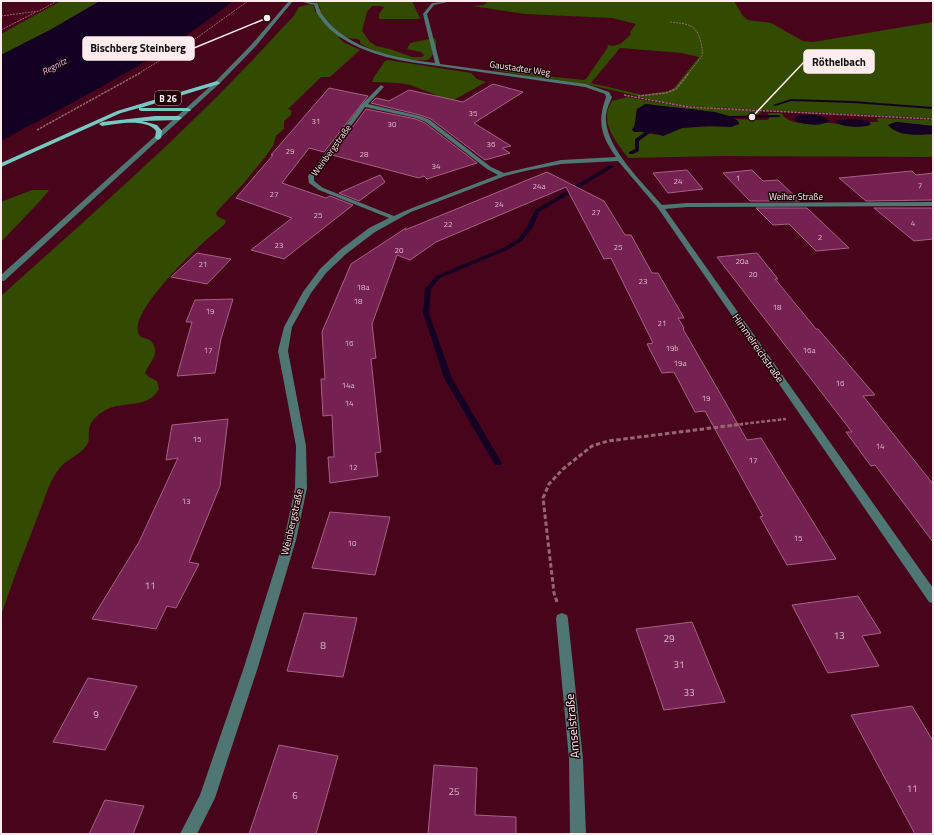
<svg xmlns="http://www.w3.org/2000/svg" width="934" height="835" font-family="'Titillium Web',sans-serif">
<rect width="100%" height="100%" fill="#48041b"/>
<g fill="#324b00" fill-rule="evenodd">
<path d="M61,1H100L50,30L1,55V34Z"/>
<path d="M312,1H412L420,18L419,19H379V14L384,7L379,6H372L367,12L362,31L370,42L376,46L390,49L412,57H423L424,55L421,52L407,49L410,43L435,38C438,46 434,56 428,60C409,62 375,54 360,43V40L357,39L338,37L343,42L360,50L330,77H321L288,109L292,111L291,115L284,121V129L276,136L273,146L266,156L244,183L219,209L216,213L217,216L225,220L226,222L224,225C205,239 131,308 138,332C139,338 145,338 150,340C162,353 150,361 145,373L149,377L157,381L159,389C146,413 115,396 95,418C84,430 92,437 87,445C79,456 66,459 59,469C49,481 45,499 39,513C26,547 12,582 1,616V296C82,223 165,151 241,72C259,54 275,35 293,17L299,7L310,4L314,6L315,12L321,9L317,3Z"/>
<path d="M488,1H734L743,16L748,20L771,23L803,41L813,42L933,22V118L686,106L663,102L590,85L492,70L495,69L492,64H498L545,76L584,80L586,79L608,47L607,45C619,48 623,42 631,34L630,32L636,24L612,18L525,14L473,6L484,5ZM620,48L682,53L699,57L674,88L668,91L643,95L591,83Z"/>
<path d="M388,60L471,73L477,79L486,82L452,101H440L436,95L410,85L399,83L372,82L374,77L385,61Z"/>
<path d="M627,97L684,107L759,111L761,113L755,116H729L693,109L662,107L648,104L637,109L634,128C640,133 652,134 660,135C669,136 674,129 683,128C702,125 721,128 739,124L736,119L767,120L769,119L768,113H781C792,129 814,121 830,123C843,124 857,129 870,125V122H878L877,118H879L933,120V126L896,122L888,125C899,137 918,134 933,134V157L722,156L628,158C616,142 598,121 612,101Z"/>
<path d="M32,190H49L41,200L1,242V202Z"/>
</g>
<g fill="#140023">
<path d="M100,1H233C163,57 79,99 1,141V55L50,30Z"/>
<path d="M645,104L715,112L729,116L738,121L739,124L731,127L709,126L682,128L663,136L649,132H634L632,130L635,124L637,109Z"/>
<path d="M796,116C804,114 823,114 829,121C821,127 803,125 794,120Z"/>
<path d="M855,119L868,121L871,124C865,128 843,128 836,122L838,120Z"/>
<path d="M896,122L933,126V134C918,135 899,137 888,125Z"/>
</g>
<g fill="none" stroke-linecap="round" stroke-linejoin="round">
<g fill="#140023" fill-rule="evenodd">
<path d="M791,99L853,101L933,107V109L853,103L791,101L775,106L773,105Z"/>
<path d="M778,115L780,116V117L732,118L730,117L732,116Z"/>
<path d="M647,131L651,132L639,141V151L633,154H629V152L635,149V139Z"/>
<path d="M610,165L615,166L539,212L533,227L522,241L507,250L440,278L431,289L429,313L452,378L502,463L501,465H495L444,378L423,313L425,289L436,276L503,248L518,239L527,227L535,210Z"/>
</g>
</g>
<g fill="#752253" stroke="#a56184">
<path d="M493,84L523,92L474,123L511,146L502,148L510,153L485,160L431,119L420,115L371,103L376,98L389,101L409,90L463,102Z"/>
<path d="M329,88L368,96L324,152L309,148L282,183L326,198L330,196L353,205L284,259L251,250L292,218L236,198L273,155H271Z"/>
<path d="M366,109L416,119L425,123L477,163L427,179L424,176L419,178L332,155Z"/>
<path d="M687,170L703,189L668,193L653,173Z"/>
<path d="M752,170L763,181L778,180L800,201H750L723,173Z"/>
<path d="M912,171L916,175L933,173V200L866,201L839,178Z"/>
<path d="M547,172L604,201L625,235H631L652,273H658L684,318H678L684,328L683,329L747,440L761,438L836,559L787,565L760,517L763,516L705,411L695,412L674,372L662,373L647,344L653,343L611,258L604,259L566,187L436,242L410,260L397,255L372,324L376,358L371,359L381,452L375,453L378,476L330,483L328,457H334L332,415L323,416L321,379H325L322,332L351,264L406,228L405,230Z"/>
<path d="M380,175L385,182L359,201L339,193Z"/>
<path d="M756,208H807L849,248L816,251L789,224L773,225Z"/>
<path d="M874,208H933V239L914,241Z"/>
<path d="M197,253L231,259L207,284L171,277Z"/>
<path d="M757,253L778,279H775L816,329H818L875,395L863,396L933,484V542L875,465L871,466L846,432H852L717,257Z"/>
<path d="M233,299L221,339L215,373L177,376L192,322H186L195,300Z"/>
<path d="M228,419L220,486L189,562L199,564L176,608L167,606L156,629L92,619L139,542L178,458L166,460L172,425Z"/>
<path d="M330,512L390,517L375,575L312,568Z"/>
<path d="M858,596L881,633L862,636L879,666L828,673L792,605Z"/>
<path d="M304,613L357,618L343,677L287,671Z"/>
<path d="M692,622L725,702L664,710L636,629Z"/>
<path d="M88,678L137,686L105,750L53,742Z"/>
<path d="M912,706L933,741V834H915L851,715Z"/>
<path d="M279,745L338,756L316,834H249Z"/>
<path d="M434,765L477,768L475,815L516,817V834H428Z"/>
<path d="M105,800L144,806L133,834H89Z"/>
</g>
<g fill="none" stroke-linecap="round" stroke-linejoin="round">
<g stroke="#956674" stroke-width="1" stroke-dasharray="2 1" stroke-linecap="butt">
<path d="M1,16L39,11L57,1"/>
<path d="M670,22C688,24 697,24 701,43C702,48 703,51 702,56L688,74"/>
<path d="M1,30L36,12"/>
<path d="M138,74L198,37L248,1"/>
</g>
<g stroke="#956674" stroke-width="1.5" stroke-dasharray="2.5 1" stroke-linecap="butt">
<path d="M624,95L688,107L933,119"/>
<path d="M638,96L666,93L676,89L689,73"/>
<path d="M37,130L140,73"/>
</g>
<path stroke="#956674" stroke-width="2.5" stroke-dasharray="3.5 2" stroke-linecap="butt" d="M734,425L786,419"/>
<path stroke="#956674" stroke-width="3" stroke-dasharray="4.5 2.5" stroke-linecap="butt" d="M557,602L554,593L543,498L549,484L563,469L592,446L608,441L743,424"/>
<g fill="#4f7672" fill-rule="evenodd">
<path d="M289,1H293L256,46L219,84L4,281H1V275L215,82L252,44Z"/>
<path d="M299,1L317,3C320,8 320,13 324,17C349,50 396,58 435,63L423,14L432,3L452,1L434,5L427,14L440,64L586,84L609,92L612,97C609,104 605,113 606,121C608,150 643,183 662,205L687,203L933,202V206L687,207L665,209L933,588V603L929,602L658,208L618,161L561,164L525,171L505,176L411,212L375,232L346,254L326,273L311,293L292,327L288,351L306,446L307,488L296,540L258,667L215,798L197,834H180L200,795L244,667L284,540L295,488L296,446L278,351L284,327L303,292L320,269L340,250L369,228L389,218L319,190L309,183L308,176L362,104L381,85L384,87L383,88L368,104L420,116L430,120L491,167L504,173L561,160L616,157C601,136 597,122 606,97L605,94L585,87L410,62C380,57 336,44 319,16C316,13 316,9 314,5ZM365,107L416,118L426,122L487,169L498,175L407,210L394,216L323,188L314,181V176Z"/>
<path d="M562,613L567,615L568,619L583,759L586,834H570L569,759L556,619L557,615Z"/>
</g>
<g fill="#74c9c2" fill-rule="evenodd">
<path d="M217,81L220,83L219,84L140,108H188L191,110L190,111H141L139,110V108L121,113L1,167V163L117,111Z"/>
<path d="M155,116H179L182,118L179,120L142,121L157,125L162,131L161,138L158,140L155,138L156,131C146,118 117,124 102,126L99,124L102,122Z"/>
</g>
</g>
<g text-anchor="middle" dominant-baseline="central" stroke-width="3" stroke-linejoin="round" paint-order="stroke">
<g font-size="8" fill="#dbb9c6">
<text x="473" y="113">35</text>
<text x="316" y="121">31</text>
<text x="392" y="124">30</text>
<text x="491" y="144">36</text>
<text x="290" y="151">29</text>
<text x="364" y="154">28</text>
<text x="436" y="166">34</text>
<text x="738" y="178">1</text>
<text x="678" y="181">24</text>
<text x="920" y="185">7</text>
<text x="539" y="186">24a</text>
<text x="274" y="194">27</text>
<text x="499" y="204">24</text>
<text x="596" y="212">27</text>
<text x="318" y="215">25</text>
<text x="913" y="223">4</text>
<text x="448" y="224">22</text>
<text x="820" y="237">2</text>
<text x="279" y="245">23</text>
<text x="618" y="247">25</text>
<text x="399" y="250">20</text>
<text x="742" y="261">20a</text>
<text x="203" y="264">21</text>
<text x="753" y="274">20</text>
<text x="643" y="281">23</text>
<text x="363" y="287">18a</text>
<text x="358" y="301">18</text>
<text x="777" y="307">18</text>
<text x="210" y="311">19</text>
<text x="662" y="323">21</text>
<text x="349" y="343">16</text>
<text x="672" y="348">19b</text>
<text x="208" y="350">17</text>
<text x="809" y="350">16a</text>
<text x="680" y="363">19a</text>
<text x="840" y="383">16</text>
<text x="348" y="385">14a</text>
<text x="706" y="398">19</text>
<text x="349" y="403">14</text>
<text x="197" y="439">15</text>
<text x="880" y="446">14</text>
<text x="753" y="460">17</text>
<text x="353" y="467">12</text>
<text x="186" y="501">13</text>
<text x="798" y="538">15</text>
<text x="352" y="543">10</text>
</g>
<g font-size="9" font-style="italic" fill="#d9b8f8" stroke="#1e0409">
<text transform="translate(54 66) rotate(-28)">Regnitz</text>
</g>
<g font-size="9" fill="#fdebed" stroke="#1e0409">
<text transform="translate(520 68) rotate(8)">Gaustadter Weg</text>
<text transform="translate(331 150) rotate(-54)">Weinbergstraße</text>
<text x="796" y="196">Weiher Straße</text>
</g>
<rect fill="#1e0409" stroke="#baa6a9" stroke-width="1" x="155" y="91" width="26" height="14" rx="3"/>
<g font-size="9" font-weight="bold" fill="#fdebed">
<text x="168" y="98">B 26</text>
</g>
<g font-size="10" fill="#fdebed" stroke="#1e0409">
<text transform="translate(758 348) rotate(55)">Himmelreichstraße</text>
<text transform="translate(292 522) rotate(-77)">Weinbergstraße</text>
</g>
<g font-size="10" fill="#dbb9c6">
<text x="150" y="585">11</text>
<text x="839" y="635">13</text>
<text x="669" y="638">29</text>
<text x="323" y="645">8</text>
<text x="679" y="664">31</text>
<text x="689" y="692">33</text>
<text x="96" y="714">9</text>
<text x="912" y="788">11</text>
<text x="454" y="791">25</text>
<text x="295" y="795">6</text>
</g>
<g font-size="12" fill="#fdebed" stroke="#1e0409">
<text transform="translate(572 726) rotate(-95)">Amselstraße</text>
</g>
</g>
<path fill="none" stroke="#fdebed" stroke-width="1.5" d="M267 18L194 48M752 117L804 62"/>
<g fill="#fdebed" stroke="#1e0409" stroke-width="1.5">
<circle cx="267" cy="18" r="4"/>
<circle cx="752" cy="117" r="4"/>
</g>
<g fill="#fdebed" stroke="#fdebed" stroke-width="1.5">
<rect x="83" y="37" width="111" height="23" rx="4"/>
<rect x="804" y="50" width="70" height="23" rx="4"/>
</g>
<g font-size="11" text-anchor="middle" font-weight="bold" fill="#111">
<text x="138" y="52">Bischberg Steinberg</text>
<text x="839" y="66">Röthelbach</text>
</g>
<rect width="934" height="835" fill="none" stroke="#fdebed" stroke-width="4"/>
</svg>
